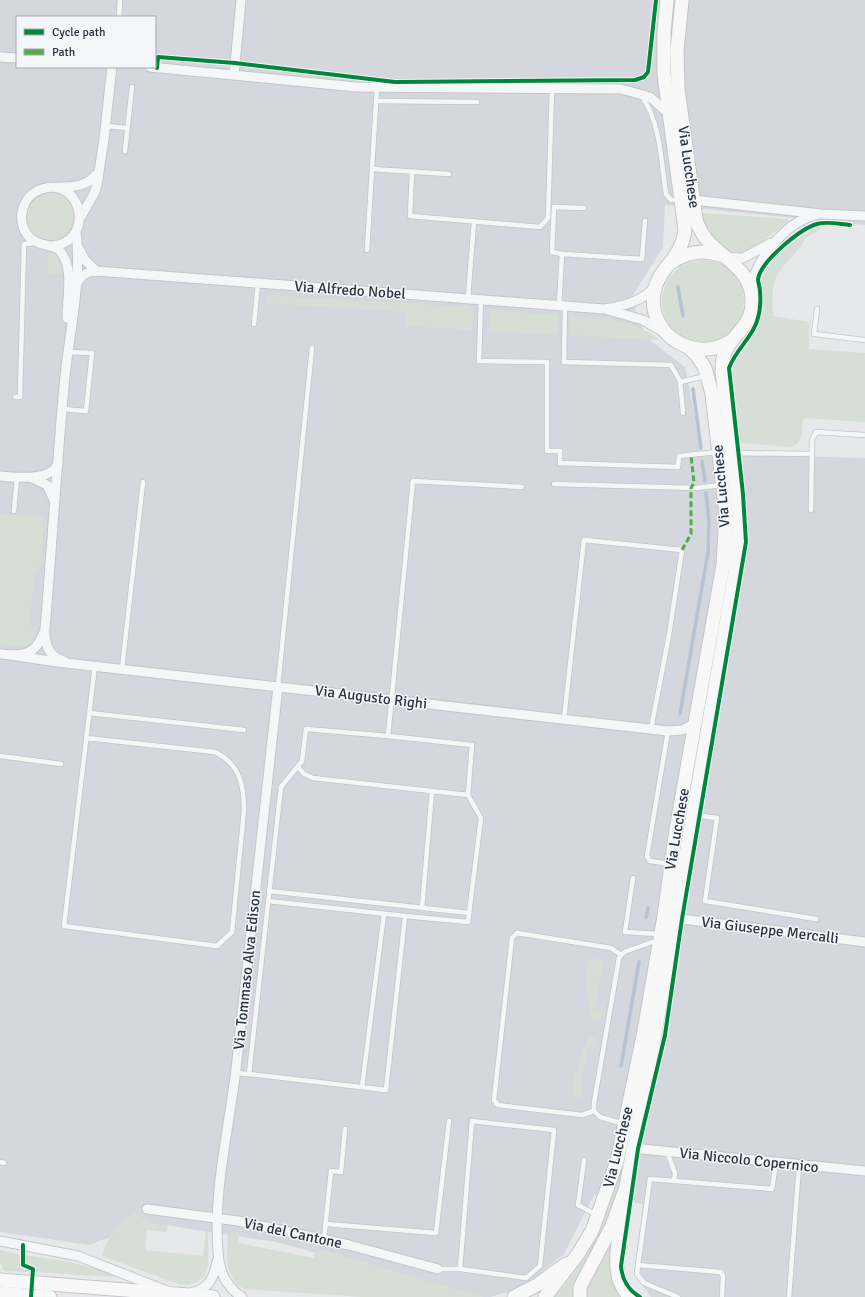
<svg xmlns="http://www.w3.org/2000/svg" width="865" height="1297" font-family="Signika,sans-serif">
<rect width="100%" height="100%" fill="#e6e8ea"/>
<path fill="#d4d7dd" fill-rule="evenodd" d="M0,0H865V225L665,205L663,247L631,298L647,338L685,367L702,454L865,458V1297H651L634,1274L643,1204L594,1195L564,1254L533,1279L511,1291L490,1297H482L276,1242L165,1225L101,1240L90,1245L0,1232ZM17,17H155V67H17Z"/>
<g fill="#d6ded6">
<circle cx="50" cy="217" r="24"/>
<path d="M701,213L788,219V222L750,250L736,254L730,253L709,239Z"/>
<path d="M822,226C819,233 810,233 805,239C802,242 802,246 799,249C774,276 771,278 773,316L809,322V349L865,353V422L806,418L803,421C801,434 804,442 791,447L741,443C738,427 728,382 733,368C739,350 755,338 760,321C765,304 760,296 762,282C765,256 797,241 816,227Z"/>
<path d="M48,252C59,253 63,263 63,273H47Z"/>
<circle cx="703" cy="301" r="41"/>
<path d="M267,295L473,307L472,330L405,326L406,312L267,303Z"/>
<path d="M490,310L559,315L557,335L488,331Z"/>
<path d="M570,316C600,317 635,319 659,340L569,335Z"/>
<path d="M0,514L44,517L41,564L34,573L30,626L36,627C35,637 33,642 25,647L0,644Z"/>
<path d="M588,958L603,960L595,1009L603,1010L600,1020L591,1019L590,1005L585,982Z"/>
<path d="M589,1037L596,1038L595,1047L588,1046L580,1098L572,1097L575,1073Z"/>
<path d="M618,1173L616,1202L574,1297H553C588,1266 601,1215 618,1173Z"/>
<path d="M135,1212C146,1222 154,1225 168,1225L167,1232L147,1230L145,1250L203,1256L206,1229L208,1230C208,1255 215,1286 181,1285L102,1256C106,1238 120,1223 135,1212Z"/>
<path d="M230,1231L240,1232L238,1243L314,1258L316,1248L482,1297H363L244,1289C223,1277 227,1254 228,1233Z"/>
<path d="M612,1232L622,1297H584L585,1286Z"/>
<path d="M0,1250L20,1255L21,1266L28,1272L4,1271L0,1263Z"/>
<path d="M25,1255L70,1262L111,1273L113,1274V1277L36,1272V1267L27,1265L24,1262Z"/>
</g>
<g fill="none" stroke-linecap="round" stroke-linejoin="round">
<g stroke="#b4c4d5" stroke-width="3.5">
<path d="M678,287L683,316"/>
<path d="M693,389L701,448"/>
<path d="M702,461L705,481"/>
<path d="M680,714L708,552L709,522L706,493"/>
<path d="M646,917L648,908"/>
<path d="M621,1066L639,962"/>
</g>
<g stroke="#c4c6c8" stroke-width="6">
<g id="lane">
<path d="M119,17L120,0"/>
<path d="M642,96C661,125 661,161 666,194L671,200H679"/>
<path d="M376,101L477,102"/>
<path d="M106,126L127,128"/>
<path d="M125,151L132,87"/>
<path d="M372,169L449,174"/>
<path d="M412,172L410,216L540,227L548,218L552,89"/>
<path d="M367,250L377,87"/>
<path d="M562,254L552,252L554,207L584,208"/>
<path d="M468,298L474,221"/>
<path d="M481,299L479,361L547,362V451H560V463L678,467L679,456L717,452"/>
<path d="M559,306L562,254L642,259L645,221"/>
<path d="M565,306L564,362L671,365L680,381L683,413"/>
<path d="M817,309L814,334L865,340"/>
<path d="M254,324L258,283"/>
<path d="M680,382L705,376"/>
<path d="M15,397H20L24,244L36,243"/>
<path d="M62,409L86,411L92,353L68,352"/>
<path d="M733,453L812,454"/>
<path d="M554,484L696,488L721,485"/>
<path d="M811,510L812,440L816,432L865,435"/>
<path d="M14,511L17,477"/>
<path d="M122,669L143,482"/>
<path d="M278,686L312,348"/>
<path d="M89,713L244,730"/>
<path d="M564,719L584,540L682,550L669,635L651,729"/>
<path d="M668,731L647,856L650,861L670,864"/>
<path d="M86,738L215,752C240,764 244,785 244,811L232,932L217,946L64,926L95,665"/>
<path d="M0,756L61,764"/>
<path d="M298,767L304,774L313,778L468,795"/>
<path d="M694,815L717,818L705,901L816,919"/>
<path d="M633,878L625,932L659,934"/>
<path d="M269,891L469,913"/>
<path d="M268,901L405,916"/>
<path d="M422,908L432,791"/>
<path d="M235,1073L249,1074L281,787L302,761L306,729L388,736L413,481L522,487"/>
<path d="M249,1074L386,1090L405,916L468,922L481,818L468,795L472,745L388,736"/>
<path d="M362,1087L384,914"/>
<path d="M594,1111L582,1115L498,1105L494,1100L512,938L517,933L611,948L621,955"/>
<path d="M624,1124L600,1117L594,1111V1103L619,958L624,952L658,940"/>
<path d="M667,1152L675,1173L674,1181"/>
<path d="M584,1160L578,1205L597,1215"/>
<path d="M0,1162L4,1163"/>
<path d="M326,1224L436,1233L449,1121"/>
<path d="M324,1239L331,1171L341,1172L345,1129"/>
<path d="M638,1265L650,1179L772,1189L776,1163"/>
<path d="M438,1269H460L526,1278L540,1266L554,1130L472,1121L460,1269"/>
<path d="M678,1297L644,1283L637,1274L638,1265L721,1272L723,1276L722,1297"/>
<path d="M789,1297L799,1166"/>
</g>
</g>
<g stroke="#c4c6c8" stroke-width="11">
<g id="street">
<path d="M0,57L17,58"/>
<path d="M150,67L356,87L621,89L650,97L668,113"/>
<path d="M234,75L241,0"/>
<path d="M59,187C75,187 87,186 97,174"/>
<path d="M693,200L821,214L865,216"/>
<path d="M80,218L94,194L97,185L104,139L112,67"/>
<path d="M51,246C96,243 83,176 42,189C21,195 15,223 30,238C39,246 49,244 58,249C75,265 67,296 67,318"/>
<path d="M78,247L85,260L96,271"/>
<path d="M725,257L743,258L771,243"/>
<path d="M76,286C80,276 85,272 96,271L604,309C622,306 643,302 655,286"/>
<path d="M751,291C753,261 787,221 816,215"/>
<path d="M608,310L643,320L662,331"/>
<path d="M0,476C15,477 50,482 58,464"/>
<path d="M32,478L47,485L54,500"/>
<path d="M45,633C45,647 50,657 64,661"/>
<path d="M0,654C25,657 37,654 45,629C52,545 57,460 65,376C70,329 82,279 76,232"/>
<path d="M10,655L57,662L668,731L682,730L696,723"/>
<path d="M674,918L865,942"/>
<path d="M632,1148L865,1171"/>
<path d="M147,1209L238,1221L349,1245L438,1269"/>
<path d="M0,1241L78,1256L167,1291"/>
<path d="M191,1293C209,1289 214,1278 217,1261"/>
<path d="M242,1297C226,1287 219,1271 218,1252C213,1191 229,1129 236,1069C250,941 264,814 278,686"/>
</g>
</g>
<g stroke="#c4c6c8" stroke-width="15">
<g id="secondary">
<path d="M667,0L664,32V75L685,230C681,261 659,266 654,292C647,336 697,365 732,340"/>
<path d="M672,262C687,252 703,249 720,255"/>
<path d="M623,1211C620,1238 607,1275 630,1297"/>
<path d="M0,1280L213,1297"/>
<path d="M0,1293L50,1297"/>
<path d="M514,1297L537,1285L566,1264"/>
<path d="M545,1297L578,1254L592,1231L617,1161L644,1031L664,916L676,830L723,565L726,514L712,394L705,368L697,356L689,348"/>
<path d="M580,1297V1287L612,1226L626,1187L655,1033L735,572L739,515L722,371C722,365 722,358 725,352C733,333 752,327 752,302C753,261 705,256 696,219L678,89L677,51L682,0"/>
</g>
</g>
<use href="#lane" stroke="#f5f6f7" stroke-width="4.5"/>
<use href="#street" stroke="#f5f6f7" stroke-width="9"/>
<use href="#secondary" stroke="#f8f8f8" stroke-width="13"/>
<path stroke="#54ac47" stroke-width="3" stroke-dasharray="6 3" stroke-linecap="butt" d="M682,550L691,534V488L694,483L691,455"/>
<g stroke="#f4f6f9" stroke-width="6">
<g id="cycleway">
<path d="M157,68L158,57L235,63L395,82L635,80L644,77L648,72L656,0"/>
<path d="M23,1245V1265L33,1269L31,1297"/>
<path d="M640,1297C628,1290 622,1279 621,1266L638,1149L665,1035L682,919L746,542L743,494L729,368C736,349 752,338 757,321C760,312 761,301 760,291C760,287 758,283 758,279C761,261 800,229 817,224C827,221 839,224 850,225"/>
</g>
</g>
<use href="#cycleway" stroke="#00873e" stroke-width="4"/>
</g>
<g text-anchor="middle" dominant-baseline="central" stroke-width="3" stroke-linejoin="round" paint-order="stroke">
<g font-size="15" fill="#2b3445" stroke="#f4f6f9">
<text transform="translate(689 167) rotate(82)">Via Lucchese</text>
<text transform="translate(350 290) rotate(4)">Via Alfredo Nobel</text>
<text transform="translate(721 486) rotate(-95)">Via Lucchese</text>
<text transform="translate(371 697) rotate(7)">Via Augusto Righi</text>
<text transform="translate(677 829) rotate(-80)">Via Lucchese</text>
<text transform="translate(770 930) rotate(7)">Via Giuseppe Mercalli</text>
<text transform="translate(247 970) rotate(-84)">Via Tommaso Alva Edison</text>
<text transform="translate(618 1147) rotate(-76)">Via Lucchese</text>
<text transform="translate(749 1160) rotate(6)">Via Niccolo Copernico</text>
<text transform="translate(293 1233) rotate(12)">Via del Cantone</text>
</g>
</g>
<rect x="16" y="16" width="140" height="52" fill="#f4f6f9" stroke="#a4a8b1"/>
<rect x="24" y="29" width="20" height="6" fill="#00873e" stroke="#a4a8b1"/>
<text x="52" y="36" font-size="12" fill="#2b3445">Cycle path</text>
<rect x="24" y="49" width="20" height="6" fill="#54ac47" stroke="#a4a8b1"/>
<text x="52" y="56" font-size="12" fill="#2b3445">Path</text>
</svg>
